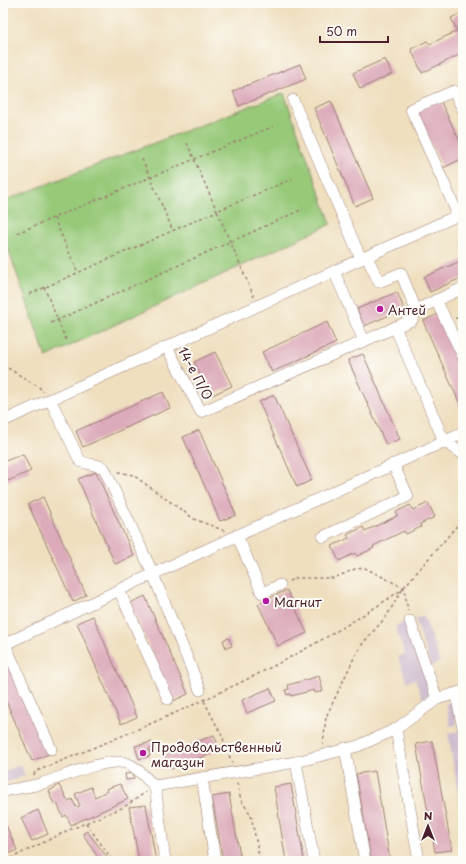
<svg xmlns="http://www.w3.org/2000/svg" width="466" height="864" font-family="'Playpen Sans',sans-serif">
<rect width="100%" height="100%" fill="#fdfcf7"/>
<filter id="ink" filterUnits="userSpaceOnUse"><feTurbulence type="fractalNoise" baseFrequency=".025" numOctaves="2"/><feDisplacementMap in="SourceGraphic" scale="8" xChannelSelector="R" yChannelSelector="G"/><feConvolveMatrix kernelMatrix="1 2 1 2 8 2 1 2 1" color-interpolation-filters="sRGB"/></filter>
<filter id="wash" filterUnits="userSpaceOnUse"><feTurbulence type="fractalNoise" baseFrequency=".012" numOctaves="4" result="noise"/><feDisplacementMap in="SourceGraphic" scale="16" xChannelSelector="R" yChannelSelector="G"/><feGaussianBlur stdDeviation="0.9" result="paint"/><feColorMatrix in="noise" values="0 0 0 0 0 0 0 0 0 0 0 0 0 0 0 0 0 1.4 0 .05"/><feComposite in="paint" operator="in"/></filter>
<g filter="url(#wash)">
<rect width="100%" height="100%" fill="#efdfbf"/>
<g fill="#cfbdcf">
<path d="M424,616L440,662L431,666L415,619Z"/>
<path d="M405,622L433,694L422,698L415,679L407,682L398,657L405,654L395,626Z"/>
<path d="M453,702L457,725L450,726L446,703Z"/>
<path d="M459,731L463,752V822L448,733Z"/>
<path d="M20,765L25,775L3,784V772Z"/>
</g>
<path fill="#97c979" stroke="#707452" d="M284,93L331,224L46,357L3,234V201Z"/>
<g id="blocks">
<g fill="#dcaaba">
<path d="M463,12V53L422,73L411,49L427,41L430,44L457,31L451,18Z"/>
<path d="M385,59L392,74L360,89L353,73Z"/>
<path d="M300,64L306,79L239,106L233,91Z"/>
<path d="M440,100L463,148V158L443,168L416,112Z"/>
<path d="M331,101L373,198L355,206L314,108Z"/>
<path d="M463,260V277L430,292L424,277Z"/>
<path d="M397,292L404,309L364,326L357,309Z"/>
<path d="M438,314L463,370V411L423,321Z"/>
<path d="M327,322L336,343L272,372L262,352Z"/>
<path d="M215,352L232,386L210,396L194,362Z"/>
<path d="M363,354L400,439L386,445L348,360Z"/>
<path d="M163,392L170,408L83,447L76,431Z"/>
<path d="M274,395L312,480L297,487L259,402Z"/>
<path d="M199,430L236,515L220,521L183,437Z"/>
<path d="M23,454L31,471L3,483V462Z"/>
<path d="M96,472L134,556L115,564L78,479Z"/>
<path d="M43,497L86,595L73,602L28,504Z"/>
<path d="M428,503L435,517L420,524L421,527L406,534L404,531L373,546L374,548L357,556L355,553L339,561L332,546L349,538L347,535L363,527L365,531L397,516L396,512L410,505L413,510Z"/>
<path d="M287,590L307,633L278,646L258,604Z"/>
<path d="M145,596L188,694L173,701L130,603Z"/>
<path d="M93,616L137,717L121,724L77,623Z"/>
<path d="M229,638L232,646L226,648L223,640Z"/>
<path d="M3,654H5L49,754L32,761L3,694Z"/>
<path d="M319,676L323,691L315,693L314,690L291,696V694L287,695L285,690L289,689L288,685Z"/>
<path d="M270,688L276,701L247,713L242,700Z"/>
<path d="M214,735L220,750L171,769L164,755Z"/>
<path d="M432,741L452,850L435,852L416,744Z"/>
<path d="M152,742L154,748L149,749L150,756L139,759L135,746Z"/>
<path d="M375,771L390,861H371L356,774Z"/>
<path d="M133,773L134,779L126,780L125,774Z"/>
<path d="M120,784L128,799L71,825L66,815L63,817L57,803L55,805L50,796L51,795L49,791L59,785L68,801L72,799L76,807L80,806L75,794L91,787L95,797L107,791L106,789Z"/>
<path d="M291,784L304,861H286L274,787Z"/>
<path d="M229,794L241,861H223L212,797Z"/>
<path d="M146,805L156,861H139L129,807Z"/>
<path d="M38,810L48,834L32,841L21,818Z"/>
<path d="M5,823L17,850L3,857V824Z"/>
<path d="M87,831L107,857L110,861H100L83,834Z"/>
</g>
</g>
</g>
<g filter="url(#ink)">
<use href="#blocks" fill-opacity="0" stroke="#9c7f75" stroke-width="1"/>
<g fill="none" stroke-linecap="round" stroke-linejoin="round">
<g stroke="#9c7f75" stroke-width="12">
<g id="minor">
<path d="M293,100L361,259"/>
<path d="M458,215L411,109L454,91L463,110"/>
<path d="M367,257L379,282L401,273L416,310L463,288"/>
<path d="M436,300L463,356"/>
<path d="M395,327L444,441L463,454"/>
<path d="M364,341L412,320L416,310"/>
<path d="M167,347L201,412L364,341L334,271"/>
<path d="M50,399L80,461C88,465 96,464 104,468L153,574L200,690"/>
<path d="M3,421L463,213"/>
<path d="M237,535L262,593L280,585"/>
<path d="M323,537L408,496L393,464"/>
<path d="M119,590L168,699"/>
<path d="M410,621L437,699"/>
<path d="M5,644L51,749"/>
<path d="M3,645L153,574L463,433"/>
<path d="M456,694L463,728"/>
<path d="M396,729L419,861"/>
<path d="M345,748L365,861"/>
<path d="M296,762L314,861"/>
<path d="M202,778L215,861"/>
<path d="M155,786L165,861"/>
<path d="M3,791C15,789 28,787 40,784C61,778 106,757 126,763C139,767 145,779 155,786L296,762L358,746L396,729L437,699L463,691"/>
</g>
</g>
<g stroke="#9c7f75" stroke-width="1.5" stroke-dasharray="3 3" stroke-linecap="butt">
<path d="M142,159L173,231"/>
<path d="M54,218L78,273"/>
<path d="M17,233L274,126"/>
<path d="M44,287L66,340"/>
<path d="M30,294L217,211L187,143"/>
<path d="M254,297L217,211L292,179"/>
<path d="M455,318L463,319"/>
<path d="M51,323L303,209"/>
<path d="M3,365L39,387L43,392"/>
<path d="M118,472L133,475L194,519L225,531"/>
<path d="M289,581L296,578H334L355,569L365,568L404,588L408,611"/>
<path d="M404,587L463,519"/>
<path d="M204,701L222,736L232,763"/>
<path d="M323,745L326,717L354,658L363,643L386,617L402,590"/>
<path d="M34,775L35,772L39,770C165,719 292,666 404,588"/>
<path d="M237,783L241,800L251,815L260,861"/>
<path d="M86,823L113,861"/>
<path d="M5,861L69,830L124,807L146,792"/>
</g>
<use href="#minor" stroke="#fff" stroke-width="11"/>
</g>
</g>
<g fill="#b5179e" stroke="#fdfcf7" stroke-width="1.5">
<circle cx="380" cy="309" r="4"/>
<circle cx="266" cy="601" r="4"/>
<circle cx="143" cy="753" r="4"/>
</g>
<g text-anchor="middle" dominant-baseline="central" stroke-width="4" stroke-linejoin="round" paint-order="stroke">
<g font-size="13" fill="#4a1f2b" stroke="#fdfcf7" text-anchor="start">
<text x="388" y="309">Антей</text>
<text x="274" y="601">Магнит</text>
<text x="151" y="746">Продовольственный<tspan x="151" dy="15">магазин</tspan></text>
</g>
<g font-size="13" fill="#4a1f2b" stroke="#fdfcf7">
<text transform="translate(196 373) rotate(62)">14-е П/О</text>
</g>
</g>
<rect width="466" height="864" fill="none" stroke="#fdfcf7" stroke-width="16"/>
<g transform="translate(428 826)" stroke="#fdfcf7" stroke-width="3" paint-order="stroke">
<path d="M0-3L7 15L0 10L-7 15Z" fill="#4a1f2b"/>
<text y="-6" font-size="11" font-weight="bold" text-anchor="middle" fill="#4a1f2b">N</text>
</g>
<path d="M320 36v6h68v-6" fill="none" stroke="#4a1f2b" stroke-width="2"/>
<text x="326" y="36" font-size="12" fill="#4a1f2b" stroke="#fdfcf7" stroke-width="3" paint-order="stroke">50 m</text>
</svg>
